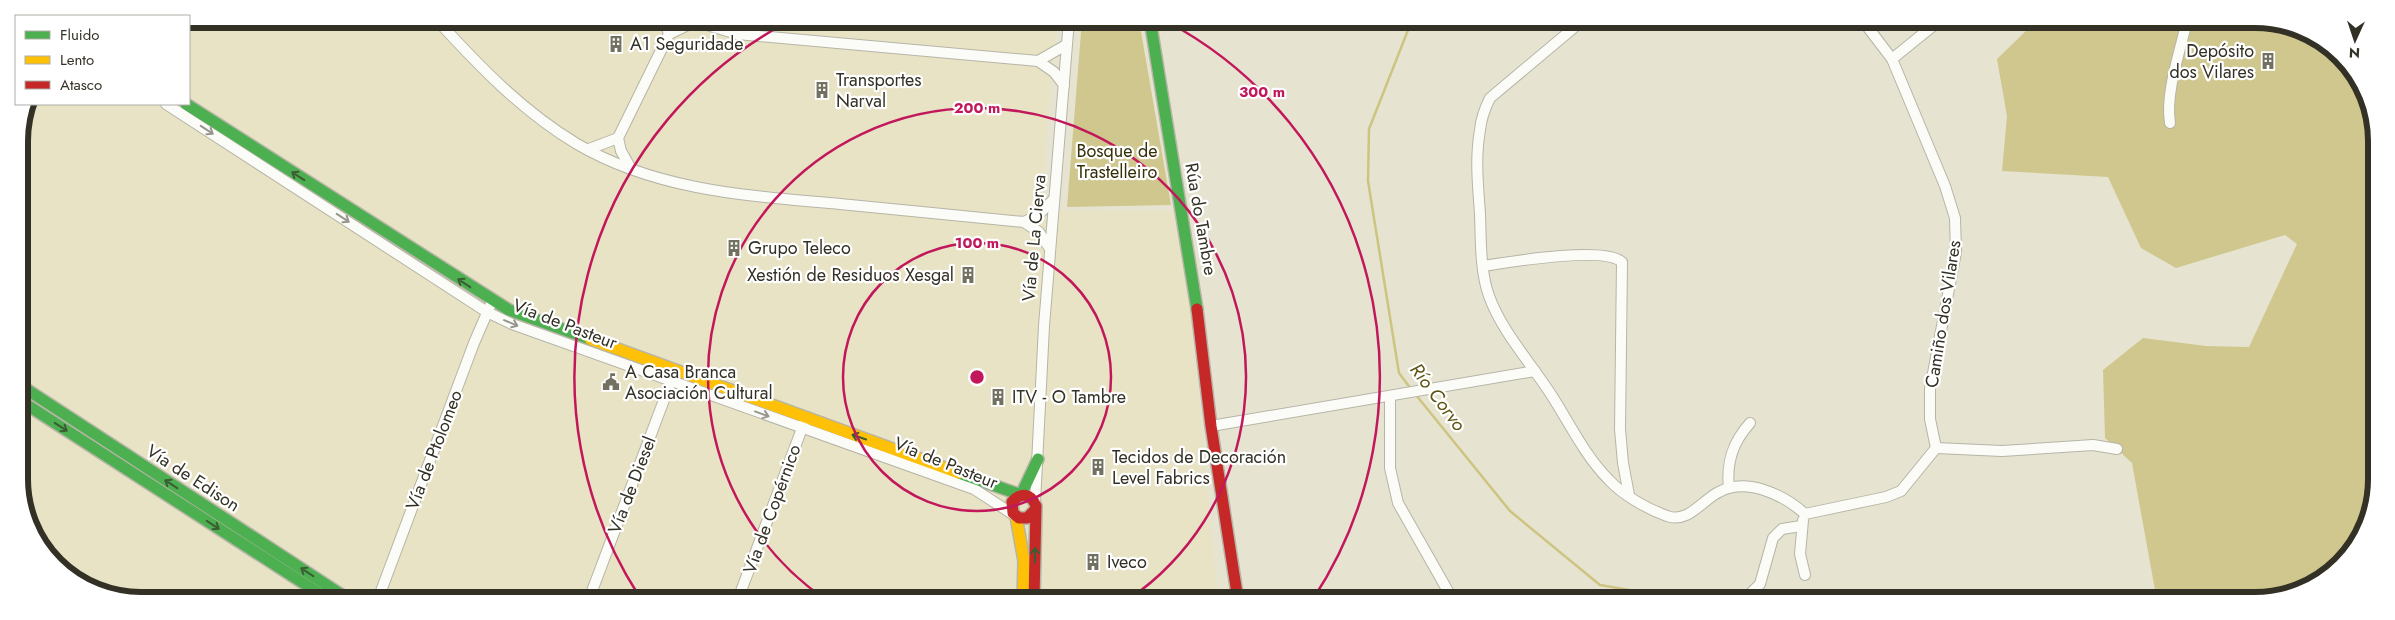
<svg xmlns="http://www.w3.org/2000/svg" width="2395" height="620" font-family="Jost,sans-serif">
<rect width="100%" height="100%" fill="#e6e4d1"/>
<path fill="#e8e3c5" d="M189,19L1058,20L1051,81L1041,210L1173,211L1190,303L1218,600L116,599L55,566L21,504L19,133L26,104H189Z"/>
<g fill="#cfc78e">
<path d="M1082,20H1139L1171,205L1067,207Z"/>
<path d="M2025,21H2279L2341,55L2374,117V504L2360,541L2337,568L2255,601H2157L2132,463L2105,438L2103,370L2143,338L2206,346L2249,347L2297,244L2285,235L2176,268L2141,248L2108,177L2002,171L2007,116L1997,59L2028,29Z"/>
</g>
<g fill="none" stroke-linecap="round" stroke-linejoin="round">
<g stroke="#cec482" stroke-width="2.5">
<path d="M1411,389L1399,373L1368,181L1369,129L1412,20"/>
<path d="M1416,395L1510,511L1600,585L1647,593L1663,600"/>
</g>
<g stroke="#b6b5a6" stroke-width="12">
<g id="street">
<path d="M436,19C479,66 522,111 577,144C657,191 750,196 840,204C901,210 963,216 1024,222L1039,232L1050,249"/>
<path d="M664,19L669,34"/>
<path d="M687,19L737,34L1038,61L1054,72L1064,85"/>
<path d="M1583,20L1490,98C1485,108 1481,119 1480,130C1475,158 1478,186 1480,214C1481,240 1480,271 1489,296C1502,332 1531,363 1552,396C1570,424 1585,456 1609,480C1623,495 1647,509 1667,516C1688,524 1702,500 1719,492C1747,477 1784,495 1805,514"/>
<path d="M1863,21L1892,59L1945,186L1955,218L1956,252L1930,389V419L1936,448"/>
<path d="M1892,59L1939,21"/>
<path d="M1038,61L1066,45"/>
<path d="M166,104L487,312L512,324L974,489L1014,515"/>
<path d="M23,116L29,104"/>
<path d="M2170,123C2165,94 2180,51 2187,21"/>
<path d="M589,149L618,138"/>
<path d="M630,167L621,151L618,138L669,34L694,22"/>
<path d="M1024,222L1038,215L1054,199"/>
<path d="M1483,266C1509,262 1604,246 1622,262L1620,429L1623,463L1629,495"/>
<path d="M1390,397V468L1398,503L1453,600"/>
<path d="M1211,426L1535,371"/>
<path d="M1936,448L2002,451L2093,445L2117,449"/>
<path d="M1729,488C1726,462 1733,442 1750,423"/>
<path d="M1035,503L1044,326L1069,20"/>
<path d="M1805,514L1886,497L1901,491L1936,448"/>
<path d="M1803,520L1800,554L1805,575"/>
<path d="M378,599L474,343L490,306"/>
<path d="M589,599L673,376"/>
<path d="M738,599L804,423"/>
<path d="M1744,600L1760,584L1773,538L1782,529L1801,526"/>
</g>
</g>
<g stroke="#b6b5a6" stroke-width="14">
<g id="fast">
<path d="M1150,20L1197,309"/>
<path d="M186,104L509,310L590,339"/>
<path d="M20,385L348,599"/>
<path d="M21,401L328,599"/>
<path d="M959,473L1021,495"/>
<path d="M1021,495L1038,459"/>
</g>
</g>
<g stroke="#b6b5a6" stroke-width="14">
<g id="slow">
<path d="M590,339L959,473"/>
<path d="M1016,516L1024,561L1023,600"/>
</g>
</g>
<g stroke="#b6b5a6" stroke-width="14">
<g id="jam">
<path d="M1197,309L1211,426L1238,600"/>
<path d="M1034,600L1036,506C1031,493 1021,492 1012,502L1013,513L1019,518H1027L1035,510"/>
</g>
</g>
<use href="#street" stroke="#fbfbf8" stroke-width="10"/>
<use href="#fast" stroke="#4caf50" stroke-width="11"/>
<use href="#slow" stroke="#ffc107" stroke-width="11"/>
<use href="#jam" stroke="#c62828" stroke-width="11"/>
</g>
<defs><path id="oneway-shaft" d="M-6 0H5M1.5-3L5.5 0L1.5 3" fill="none" stroke-width="1.6" stroke-linecap="round" stroke-linejoin="round" transform="scale(1.25)"/></defs>
<g stroke="#97968e">
<use href="#oneway-shaft" transform="translate(207 130) rotate(33)"/>
<use href="#oneway-shaft" transform="translate(343 218) rotate(33)"/>
<use href="#oneway-shaft" transform="translate(511 323) rotate(23)"/>
<use href="#oneway-shaft" transform="translate(762 414) rotate(20)"/>
</g>
<g stroke="#3c5d34">
<use href="#oneway-shaft" transform="translate(298 176) rotate(-147)"/>
<use href="#oneway-shaft" transform="translate(464 283) rotate(-147)"/>
<use href="#oneway-shaft" transform="translate(61 427) rotate(33)"/>
<use href="#oneway-shaft" transform="translate(859 437) rotate(-161)"/>
<use href="#oneway-shaft" transform="translate(171 484) rotate(-147)"/>
<use href="#oneway-shaft" transform="translate(213 525) rotate(33)"/>
<use href="#oneway-shaft" transform="translate(1035 555) rotate(-89)"/>
<use href="#oneway-shaft" transform="translate(307 572) rotate(-147)"/>
</g>
<g fill="none" stroke="#c2185b" stroke-width="2.5">
<circle cx="977" cy="377" r="134"/>
<path d="M825 599A269 269 0 1 1 1129 599"/>
<path d="M639 596A403 403 0 0 1 791 20M1166 21A403 403 0 0 1 1313 599"/>
</g>
<defs>
<g id="building-bare" transform="scale(1.35)"><path d="M-4-6H4V6H1V3H-1V6H-4ZM-2.5-4.3h1.7v1.8h-1.7ZM.8-4.3h1.7v1.8H.8ZM-2.5-1h1.7V.8h-1.7ZM.8-1h1.7V.8H.8Z" fill="#727061" stroke="#fff" stroke-width="2.5" paint-order="stroke"/></g>
<g id="civic-bare" transform="scale(1.35)"><path d="M-.6-6.5H3V-4.5H.6V-3L4-1V1h2V6H-6V1h2V-1L-.6-3ZM-1.2 2.5V6h2.4V2.5Z" fill="#727061" stroke="#fff" stroke-width="2.5" paint-order="stroke"/></g>
</defs>
<g fill-rule="evenodd">
<use href="#building-bare" x="616" y="44"/>
<use href="#building-bare" x="2268" y="61"/>
<use href="#building-bare" x="822" y="90"/>
<use href="#building-bare" x="734" y="248"/>
<use href="#building-bare" x="968" y="275"/>
<use href="#civic-bare" x="611" y="382"/>
<use href="#building-bare" x="998" y="397"/>
<use href="#building-bare" x="1098" y="467"/>
<use href="#building-bare" x="1093" y="562"/>
</g>
<g text-anchor="middle" dominant-baseline="central" stroke-width="4.5" stroke-linejoin="round" paint-order="stroke">
<g font-size="18" fill="#333125" stroke="#fff" text-anchor="start">
<text x="630" y="44">A1 Seguridade</text>
<text x="2254" y="51" text-anchor="end">Depósito<tspan x="2254" dy="21">dos Vilares</tspan></text>
<text x="836" y="80">Transportes<tspan x="836" dy="21">Narval</tspan></text>
<text x="748" y="248">Grupo Teleco</text>
<text x="954" y="275" text-anchor="end">Xestión de Residuos Xesgal</text>
<text x="625" y="372">A Casa Branca<tspan x="625" dy="21">Asociación Cultural</tspan></text>
<text x="1012" y="397">ITV - O Tambre</text>
<text x="1112" y="457">Tecidos de Decoración<tspan x="1112" dy="21">Level Fabrics</tspan></text>
<text x="1107" y="562">Iveco</text>
</g>
<g font-size="18" fill="#363009" stroke="#fff">
<text x="1117" y="151">Bosque de<tspan x="1117" dy="21">Trastelleiro</tspan></text>
</g>
<g font-size="18" fill="#333125" stroke="#fff">
<text transform="translate(1201 219) rotate(80)">Rúa do Tambre</text>
<text transform="translate(1034 238) rotate(-85)">Vía de La Cierva</text>
<text transform="translate(1943 314) rotate(-81)">Camiño dos Vilares</text>
<text transform="translate(565 324) rotate(21)">Vía de Pasteur</text>
<text transform="translate(434 450) rotate(-69)">Vía de Ptolomeo</text>
<text transform="translate(946 463) rotate(22)">Vía de Pasteur</text>
<text transform="translate(193 478) rotate(33)">Vía de Edison</text>
<text transform="translate(632 485) rotate(-69)">Vía de Diesel</text>
<text transform="translate(772 509) rotate(-70)">Vía de Copérnico</text>
</g>
<g font-size="19" font-style="italic" fill="#5d5311" stroke="#fff">
<text transform="translate(1438 397) rotate(53)">Río Corvo</text>
</g>
</g>
<path d="M0 0H2395V620H0ZM141 28H2255A113 113 0 0 1 2368 141V479A113 113 0 0 1 2255 592H141A113 113 0 0 1 28 479V141A113 113 0 0 1 141 28Z" fill="#fff" fill-rule="evenodd"/>
<path fill="none" stroke="#333125" stroke-width="6" d="M141 28H2255A113 113 0 0 1 2368 141V479A113 113 0 0 1 2255 592H141A113 113 0 0 1 28 479V141A113 113 0 0 1 141 28Z"/>
<circle cx="977" cy="377" r="8" fill="#c2185b" stroke="#fff" stroke-width="2.5"/>
<g font-size="15" text-anchor="middle" font-weight="bold" fill="#c2185b" stroke="#fff" stroke-width="4.5" stroke-linejoin="round" paint-order="stroke">
<text x="1262" y="97">300 m</text>
<text x="977" y="113">200 m</text>
<text x="977" y="248">100 m</text>
</g>
<rect x="15" y="15" width="175" height="90" fill="#ffffff" stroke="#adada8"/>
<rect x="25" y="31" width="25" height="8" fill="#4caf50" stroke="#adada8"/>
<text x="60" y="40" font-size="15" fill="#333125">Fluido</text>
<rect x="25" y="56" width="25" height="8" fill="#ffc107" stroke="#adada8"/>
<text x="60" y="65" font-size="15" fill="#333125">Lento</text>
<rect x="25" y="81" width="25" height="8" fill="#c62828" stroke="#adada8"/>
<text x="60" y="90" font-size="15" fill="#333125">Atasco</text>
<g transform="translate(2355 40) rotate(183)" stroke="#ffffff" stroke-width="4" paint-order="stroke">
<path d="M0-4L9 19L0 12L-9 19Z" fill="#333125"/>
<text y="-8" font-size="14" font-weight="bold" text-anchor="middle" fill="#333125">N</text>
</g>
</svg>
